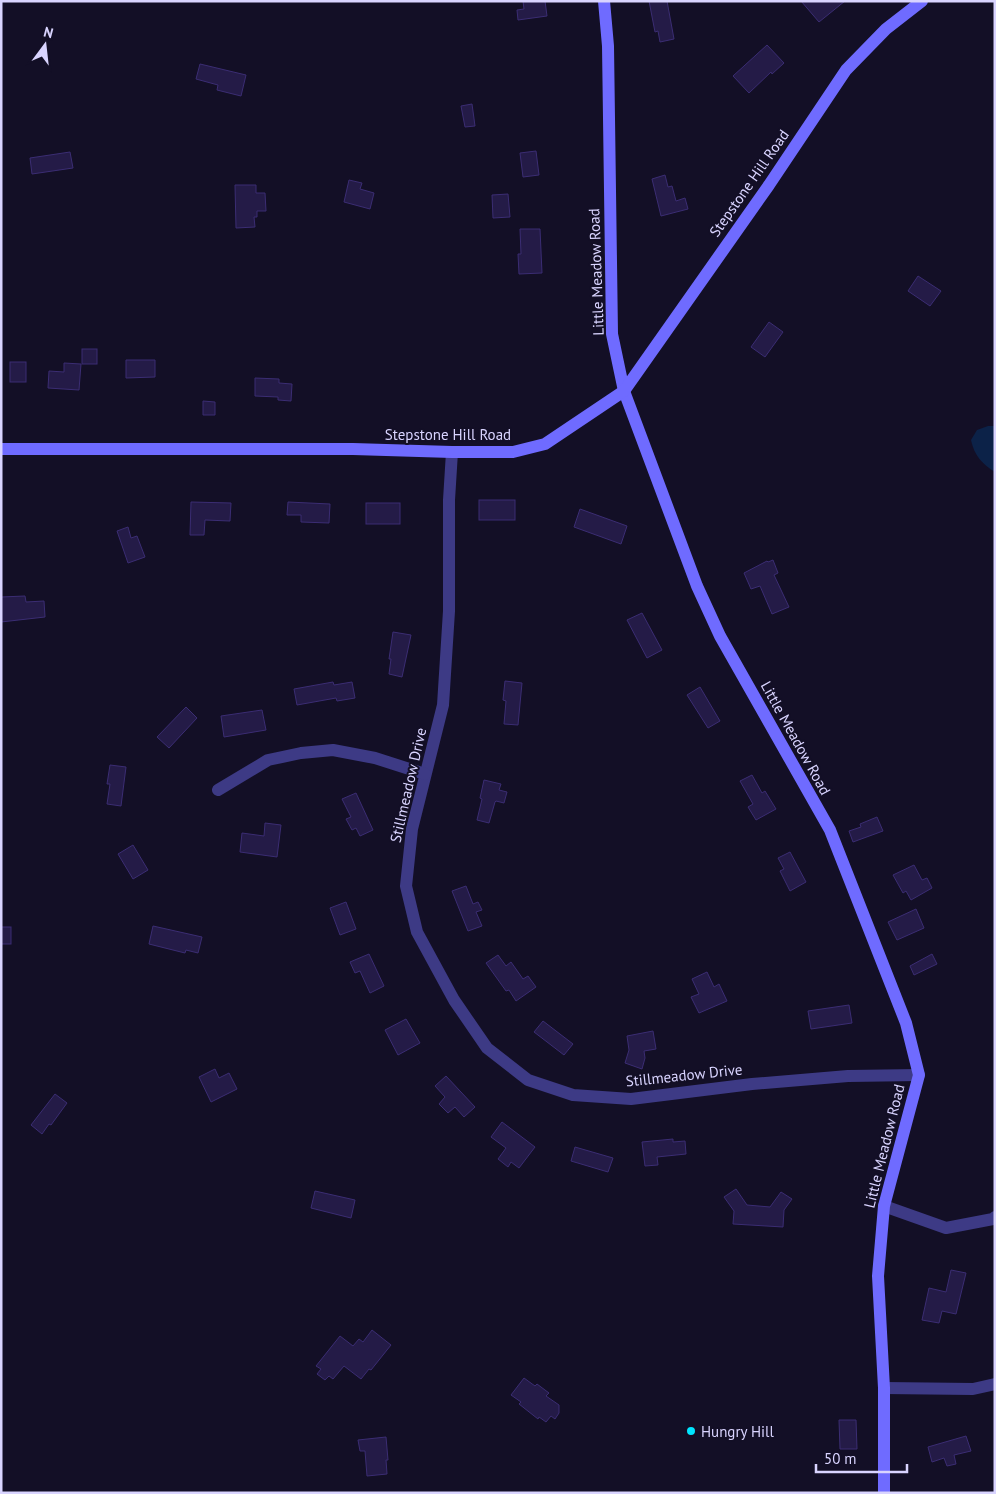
<svg xmlns="http://www.w3.org/2000/svg" width="996" height="1494" font-family="'PT Sans',sans-serif">
<rect width="100%" height="100%" fill="#130f26"/>
<path fill="#0c2248" d="M988,426H995V472C982,464 974,455 971,440L977,430Z"/>
<g fill="#241b47" stroke="#3b2d73">
<path d="M523,1H545L547,16L518,20L517,10L524,9Z"/>
<path d="M649,1H667L674,39L660,42L658,31L655,32Z"/>
<path d="M801,1H845L819,22Z"/>
<path d="M767,45L784,63L772,74L771,72L749,93L733,76Z"/>
<path d="M200,64L246,75L241,96L217,90L218,85L196,79Z"/>
<path d="M472,104L475,126L465,127L461,106Z"/>
<path d="M536,151L539,175L523,177L520,153Z"/>
<path d="M70,152L73,168L32,174L30,158Z"/>
<path d="M665,175L668,187L672,186L676,201L685,198L688,209L661,216L652,179Z"/>
<path d="M349,180L362,183L360,189L374,193L370,209L344,202Z"/>
<path d="M235,185H256V193H265L266,211H257V217H254L255,227L236,228Z"/>
<path d="M508,194L510,217L493,218L492,195Z"/>
<path d="M520,229H540L542,273L519,274L518,254H521Z"/>
<path d="M918,276L941,291L930,306L908,291Z"/>
<path d="M769,322L783,332L765,357L751,347Z"/>
<rect x="82" y="349" width="15" height="15"/>
<path d="M126,360H155V377L126,378Z"/>
<rect x="10" y="362" width="16" height="20"/>
<path d="M64,363L81,364L79,390L48,388L49,371L64,372Z"/>
<path d="M255,378L279,379V383L292,384L291,401L278,400V397L255,396Z"/>
<path d="M203,401L215,402V415H203Z"/>
<rect x="479" y="500" width="36" height="20"/>
<path d="M191,502L231,503L230,521L205,520L204,535H190Z"/>
<path d="M288,502L330,504L329,523L301,522V515H287Z"/>
<rect x="366" y="503" width="34" height="21"/>
<path d="M580,509L627,526L621,544L574,527Z"/>
<path d="M128,527L131,538L137,536L145,557L128,563L117,531Z"/>
<path d="M773,560L778,573L774,575L789,607L772,614L760,586L751,589L744,573L767,561L768,562Z"/>
<path d="M25,596L26,602L44,601L45,617L1,622V597Z"/>
<path d="M642,613L662,650L647,658L627,620Z"/>
<path d="M393,632L411,635L402,677L389,674L391,659H389Z"/>
<path d="M505,681L522,683L518,725L504,724L506,701L503,700Z"/>
<path d="M333,682L334,685L352,682L355,698L337,701L336,698L297,705L294,689Z"/>
<path d="M700,687L720,721L708,728L687,695Z"/>
<path d="M186,707L197,718L169,748L157,737Z"/>
<path d="M262,710L266,730L224,737L221,716Z"/>
<path d="M110,765L126,767L121,806L107,804L110,784H107Z"/>
<path d="M752,775L762,793L765,791L776,809L756,820L748,807L753,804L740,781Z"/>
<path d="M484,780L501,784L499,790L507,792L504,803L496,801L495,802L489,823L477,820L482,799L480,798Z"/>
<path d="M356,793L373,830L360,836L356,828L352,830L346,819L351,817L342,799Z"/>
<path d="M877,817L883,831L853,842L849,831L861,827L860,824Z"/>
<path d="M265,823L281,825L277,857L240,852L242,833L264,836Z"/>
<path d="M133,845L148,870L133,879L118,854Z"/>
<path d="M790,852L806,882L790,891L780,871L784,869L778,858Z"/>
<path d="M914,865L922,880L927,878L932,888L911,900L906,891L903,893L893,875Z"/>
<path d="M466,886L473,904L478,902L482,910L476,912L482,926L468,931L452,891Z"/>
<path d="M346,902L356,929L340,935L330,908Z"/>
<path d="M916,909L924,928L897,940L888,922Z"/>
<path d="M153,926L202,937L198,953L186,950L185,953L149,944Z"/>
<rect x="1" y="927" width="10" height="17"/>
<path d="M369,954L384,986L370,993L360,971L355,973L350,962Z"/>
<path d="M932,954L937,964L914,975L910,966Z"/>
<path d="M498,955L506,966L511,962L523,979L528,976L536,987L516,1001L509,990L506,991L486,963Z"/>
<path d="M707,972L714,987L719,984L727,1001L699,1013L691,997L699,994L692,979Z"/>
<path d="M849,1005L852,1023L811,1029L808,1011Z"/>
<path d="M406,1019L420,1043L398,1055L385,1030Z"/>
<path d="M543,1021L573,1044L564,1055L534,1032Z"/>
<path d="M653,1031L656,1049L644,1051L645,1058L642,1069L625,1063L629,1050L627,1036Z"/>
<path d="M215,1069L219,1078L229,1073L237,1089L211,1102L199,1077Z"/>
<path d="M446,1076L475,1107L464,1117L455,1107L448,1113L439,1104L445,1097L435,1086Z"/>
<path d="M55,1094L67,1103L51,1125L49,1124L42,1134L31,1125Z"/>
<path d="M502,1122L535,1147L519,1168L511,1162L508,1167L498,1159L506,1148L491,1137Z"/>
<path d="M673,1139V1142L685,1141L686,1154L657,1157L658,1165L645,1166L642,1142Z"/>
<path d="M575,1147L613,1158L608,1172L571,1161Z"/>
<path d="M736,1189L747,1205L770,1207L781,1192L792,1199L784,1210L783,1227L733,1224L734,1211L724,1197Z"/>
<path d="M315,1191L355,1200L351,1218L311,1208Z"/>
<path d="M951,1270L966,1273L956,1314L942,1311L939,1323L922,1320L929,1288L946,1292Z"/>
<path d="M372,1330L391,1345L371,1370L369,1369L361,1379L344,1366L333,1379L329,1376L325,1380L317,1374L321,1369L316,1366L340,1336L353,1346L359,1339L363,1342Z"/>
<path d="M524,1378L535,1386L537,1384L549,1393L546,1396L559,1405V1413L555,1419L551,1416L546,1422L539,1417L538,1419L519,1404L521,1402L511,1395Z"/>
<path d="M839,1420H856L857,1449H840Z"/>
<path d="M966,1436L971,1451L954,1455L956,1464L947,1466L944,1458L932,1462L928,1447Z"/>
<path d="M386,1437L388,1460H386L387,1474L367,1476L365,1451H360L358,1440Z"/>
</g>
<g fill="none" stroke-linecap="round" stroke-linejoin="round">
<g stroke="#3d3a85" stroke-width="12">
<path d="M452,452L449,500V611L443,705L412,829L406,886L417,932L454,1000L487,1048L528,1080L573,1095L631,1099L752,1084L848,1076L919,1075"/>
<path d="M218,790L268,760L301,753L333,750L375,758L425,774"/>
<path d="M884,1206L946,1228L993,1219L995,1217"/>
<path d="M884,1388L973,1389L995,1384"/>
</g>
<g stroke="#6f6bff" stroke-width="12">
<path d="M604,1L608,46L612,334L624,391L697,586L720,636L830,830L906,1023L919,1075L884,1206L878,1276L884,1388V1493"/>
<path d="M1,449H353L452,452H513L545,444L624,391L769,185L846,70L886,29L922,1"/>
</g>
</g>
<circle fill="#00e5ff" stroke="#130f26" stroke-width="2" cx="691" cy="1431" r="5"/>
<g text-anchor="middle" dominant-baseline="central" stroke-width="4" stroke-linejoin="round" paint-order="stroke">
<g font-size="15" fill="#d9d4ff" stroke="#130f26">
<text transform="translate(749 183) rotate(-55)">Stepstone Hill Road</text>
<text transform="translate(596 272) rotate(-92)">Little Meadow Road</text>
<text x="448" y="434">Stepstone Hill Road</text>
<text transform="translate(796 738) rotate(61)">Little Meadow Road</text>
<text transform="translate(408 785) rotate(-77)">Stillmeadow Drive</text>
<text transform="translate(684 1075) rotate(-6)">Stillmeadow Drive</text>
<text transform="translate(884 1146) rotate(-76)">Little Meadow Road</text>
</g>
<g font-size="15" fill="#d9d4ff" stroke="#130f26" text-anchor="start">
<text x="701" y="1431">Hungry Hill</text>
</g>
</g>
<rect width="996" height="1494" fill="none" stroke="#d9d4ff" stroke-width="5"/>
<g transform="translate(45 45) rotate(15)" stroke="#130f26" stroke-width="4" paint-order="stroke">
<path d="M0-4L9 19L0 12L-9 19Z" fill="#d9d4ff"/>
<text y="-8" font-size="14" font-weight="bold" text-anchor="middle" fill="#d9d4ff">N</text>
</g>
<path d="M816 1464v8h91v-8" fill="none" stroke="#d9d4ff" stroke-width="2.5"/>
<text x="824" y="1464" font-size="15" fill="#d9d4ff" stroke="#130f26" stroke-width="4" paint-order="stroke">50 m</text>
</svg>
